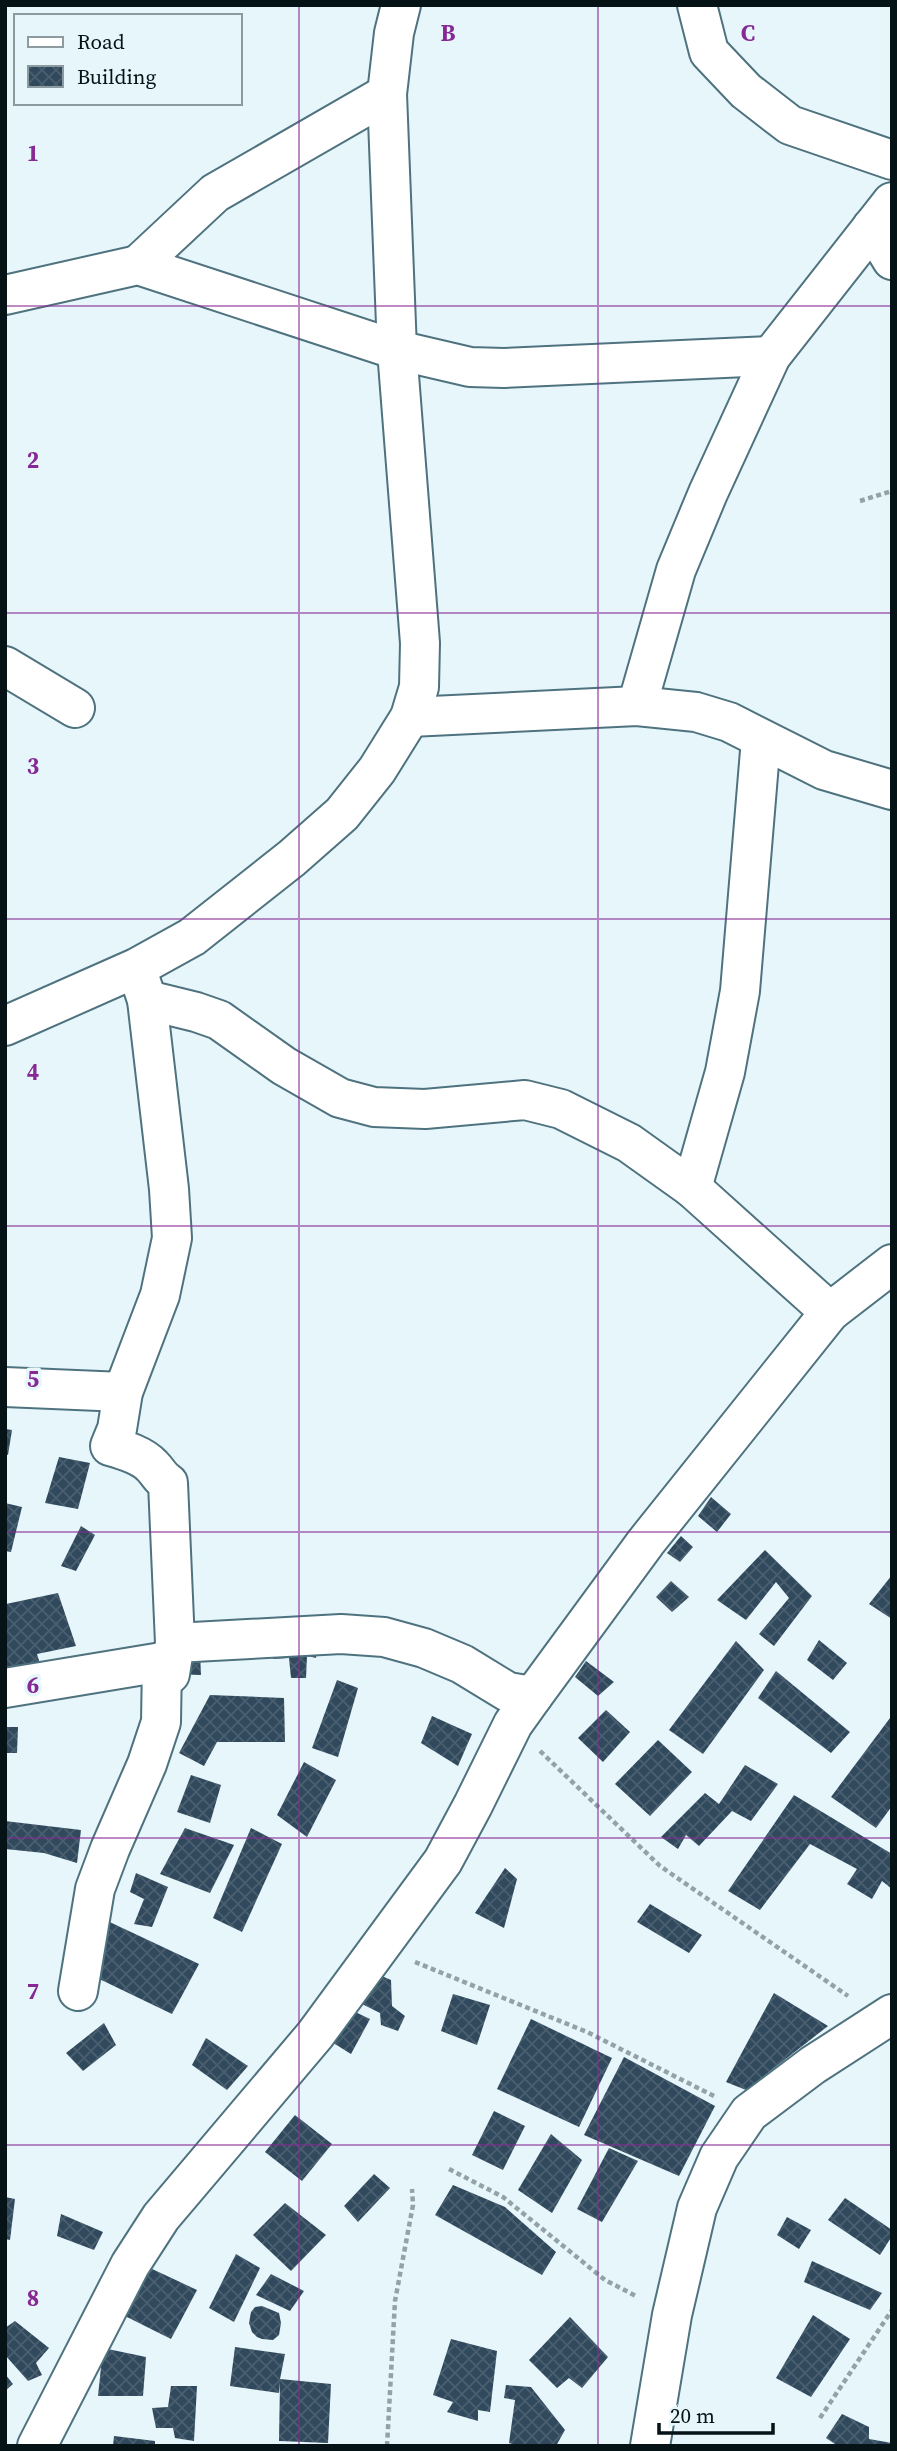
<svg xmlns="http://www.w3.org/2000/svg" width="897" height="2451" font-family="'Source Serif 4',serif">
<defs>
<pattern id="building-cross-hatch" width="8" height="8" patternUnits="userSpaceOnUse" patternTransform="scale(1.75)"><rect width="8" height="8" fill="#30495c"/><path d="M0 0l8 8M0 8l8-8" fill="none" stroke="#4a5f6f"/></pattern>
</defs>
<rect width="100%" height="100%" fill="#e6f6fb"/>
<g fill="url(#building-cross-hatch)">
<path d="M5,1429L12,1430L8,1455L5,1454Z"/>
<path d="M59,1457L90,1463L78,1509L45,1503Z"/>
<path d="M711,1497L731,1514L717,1532L698,1516Z"/>
<path d="M5,1503L22,1507L11,1552L5,1551Z"/>
<path d="M81,1526L95,1535L76,1571L61,1566Z"/>
<path d="M681,1536L693,1547L680,1562L667,1553Z"/>
<path d="M765,1550L812,1596L774,1646L759,1634L789,1598L776,1582L746,1620L717,1600Z"/>
<path d="M892,1575V1619L869,1604Z"/>
<path d="M671,1581L689,1597L672,1612L656,1597Z"/>
<path d="M58,1593L76,1646L37,1654L41,1667L5,1672L6,1604Z"/>
<path d="M819,1640L847,1663L833,1680L807,1660Z"/>
<path d="M318,1641L316,1658L307,1656L306,1678H291L289,1658L273,1659L272,1646Z"/>
<path d="M736,1641L764,1670L703,1754L669,1730Z"/>
<path d="M200,1654L201,1675L170,1674Z"/>
<path d="M586,1661L614,1682L598,1696L575,1677Z"/>
<path d="M776,1671L850,1732L831,1753L758,1698Z"/>
<path d="M337,1680L358,1688L338,1757L312,1748Z"/>
<path d="M210,1695L284,1698L285,1742H217L204,1766L179,1753Z"/>
<path d="M606,1710L630,1732L603,1762L578,1738Z"/>
<path d="M432,1716L472,1734L458,1766L421,1743Z"/>
<path d="M890,1718L892,1720V1806L876,1828L831,1797Z"/>
<path d="M5,1727H18L17,1753H5Z"/>
<path d="M658,1740L692,1772L650,1816L615,1784Z"/>
<path d="M304,1762L336,1780L307,1837L277,1815Z"/>
<path d="M745,1765L778,1784L751,1821L732,1811L699,1846L686,1835L678,1849L661,1837L705,1793L719,1804Z"/>
<path d="M191,1775L221,1785L210,1823L177,1812Z"/>
<path d="M794,1795L892,1854V1889L882,1881L872,1899L847,1884L857,1869L810,1844L760,1910L728,1891Z"/>
<path d="M5,1821L81,1830L77,1863L44,1853L5,1849Z"/>
<path d="M185,1828L234,1845L210,1893L160,1874Z"/>
<path d="M251,1828L282,1844L242,1932L213,1918Z"/>
<path d="M505,1868L517,1879L504,1928L475,1913Z"/>
<path d="M136,1873L168,1887L152,1927L134,1924L144,1899L130,1892Z"/>
<path d="M650,1904L702,1935L689,1953L637,1922Z"/>
<path d="M99,1917L199,1964L172,2014L91,1975Z"/>
<path d="M370,1971L391,1980L392,2006L405,2016L398,2031L381,2025L380,2013L356,2001Z"/>
<path d="M774,1993L828,2026L746,2090L726,2082Z"/>
<path d="M453,1994L490,2005L477,2045L441,2031Z"/>
<path d="M351,2010L370,2019L351,2054L330,2041Z"/>
<path d="M531,2019L612,2058L579,2127L497,2089Z"/>
<path d="M104,2023L116,2045L83,2071L66,2053Z"/>
<path d="M206,2038L248,2066L227,2090L192,2065Z"/>
<path d="M624,2057L715,2106L679,2176L584,2135Z"/>
<path d="M494,2111L525,2126L503,2170L472,2155Z"/>
<path d="M295,2115L332,2144L302,2181L265,2152Z"/>
<path d="M551,2134L582,2160L552,2213L518,2190Z"/>
<path d="M609,2148L638,2161L602,2222L577,2209Z"/>
<path d="M374,2174L390,2188L358,2222L344,2206Z"/>
<path d="M453,2185L505,2207L556,2252L542,2275L435,2215Z"/>
<path d="M5,2197L15,2199L10,2240L5,2239Z"/>
<path d="M845,2198L892,2230V2236L880,2255L828,2220Z"/>
<path d="M285,2203L326,2235L291,2271L253,2235Z"/>
<path d="M61,2214L103,2232L94,2250L57,2236Z"/>
<path d="M787,2217L811,2230L799,2249L777,2235Z"/>
<path d="M236,2254L260,2268L234,2322L209,2308Z"/>
<path d="M812,2261L882,2293L870,2310L804,2282Z"/>
<path d="M148,2267L197,2290L171,2339L125,2316Z"/>
<path d="M271,2274L304,2291L290,2311L256,2295Z"/>
<path d="M262,2306L279,2313L281,2323L279,2335L273,2340L262,2339L257,2337L252,2332L249,2323L251,2312L255,2307Z"/>
<path d="M813,2315L850,2339L811,2397L776,2378Z"/>
<path d="M570,2317L608,2357L582,2388L569,2378L557,2388L529,2360Z"/>
<path d="M15,2321L49,2348L36,2363L42,2375L28,2381L5,2355V2328Z"/>
<path d="M451,2339L497,2351L490,2412L478,2410V2421L447,2412L453,2402L433,2395Z"/>
<path d="M235,2347L285,2354L280,2379L331,2384L328,2443L279,2441L280,2382L279,2393L230,2386Z"/>
<path d="M103,2348L146,2357L143,2396H98Z"/>
<path d="M5,2374L13,2384L5,2391Z"/>
<path d="M506,2385L531,2387L565,2430L556,2446H518L509,2443L515,2400L504,2398Z"/>
<path d="M171,2386H197L194,2441L175,2438L173,2428H156L152,2408L168,2407Z"/>
<path d="M842,2414L869,2427V2439L892,2443V2446H838L826,2438Z"/>
<path d="M114,2436L155,2441V2446H113Z"/>
</g>
<g fill="none" stroke-linecap="round" stroke-linejoin="round">
<g stroke="#4f727f" stroke-width="42">
<g id="street">
<path d="M697,5L709,52L746,91L790,125L892,160"/>
<path d="M872,227L892,260"/>
<path d="M138,265L215,193L387,94"/>
<path d="M5,295L138,265L397,350L470,367L504,368L771,356"/>
<path d="M5,666L75,708"/>
<path d="M637,706L676,570L708,493L771,356L892,202"/>
<path d="M410,717L637,706L696,712L729,722L824,770L892,790"/>
<path d="M139,976L147,1000L169,1189L172,1238L160,1295L123,1392L117,1429L110,1446C124,1450 142,1455 152,1466C159,1473 159,1477 168,1483L175,1643L170,1674L162,1662"/>
<path d="M147,1000L196,1012L219,1020L284,1066L340,1098L374,1107L425,1109L525,1100L561,1109L629,1143L692,1188L830,1312"/>
<path d="M5,1026L136,968L192,937L292,858L342,814L377,770L410,717L419,687L420,643L397,350L387,94L394,33L401,5"/>
<path d="M692,1188L725,1072L740,991L761,739"/>
<path d="M5,1387L123,1392"/>
<path d="M175,1643L341,1634L384,1637L424,1648L462,1664L508,1692L533,1696"/>
<path d="M5,1688L162,1662"/>
<path d="M78,1991L95,1889L110,1849L147,1764L161,1722L162,1662"/>
<path d="M37,2446L130,2265L161,2217L315,2035L443,1861L473,1805L513,1724L533,1696L646,1542L830,1312L892,1264"/>
<path d="M650,2446L672,2315L697,2208L719,2157L749,2113L813,2065L892,2014"/>
</g>
</g>
<g stroke="#93a2a6" stroke-width="4.5" stroke-dasharray="5 3.5" stroke-linecap="butt">
<path d="M860,501L892,491"/>
<path d="M540,1751L660,1866L848,1996"/>
<path d="M415,1962L587,2032L714,2096"/>
<path d="M449,2169L503,2197L605,2280L638,2297"/>
<path d="M820,2418L892,2310"/>
<path d="M387,2446L395,2301L413,2205L412,2189"/>
</g>
<use href="#street" stroke="#fff" stroke-width="38"/>
</g>
<path fill="none" stroke="#862994" stroke-width="2" stroke-opacity="0.55" d="M299,5V2446M598,5V2446M5,306H892M5,613H892M5,919H892M5,1226H892M5,1532H892M5,1838H892M5,2145H892"/>
<g font-size="23" text-anchor="middle" font-weight="bold" fill="#862994" stroke="#e6f6fb" stroke-width="7" stroke-linejoin="round" paint-order="stroke">
<text x="448" y="41">B</text>
<text x="748" y="41">C</text>
<text x="33" y="161">1</text>
<text x="33" y="468">2</text>
<text x="33" y="774">3</text>
<text x="33" y="1080">4</text>
<text x="33" y="1387">5</text>
<text x="33" y="1693">6</text>
<text x="33" y="1999">7</text>
<text x="33" y="2306">8</text>
</g>
<rect width="897" height="2451" fill="none" stroke="#051216" stroke-width="14"/>
<rect x="14" y="14" width="228" height="91" fill="#e6f6fb" stroke="#8c9b9f" stroke-width="2"/>
<rect x="28" y="37" width="35" height="10" fill="#ffffff" stroke="#8c9b9f" stroke-width="2"/>
<text x="77" y="49" font-size="21" fill="#051216">Road</text>
<rect x="28" y="66" width="35" height="21" fill="url(#building-cross-hatch)" stroke="#8c9b9f" stroke-width="2"/>
<text x="77" y="84" font-size="21" fill="#051216">Building</text>
<path d="M659 2423v10h114v-10" fill="none" stroke="#051216" stroke-width="3.5"/>
<text x="670" y="2423" font-size="21" fill="#051216" stroke="#e6f6fb" stroke-width="5" paint-order="stroke">20 m</text>
</svg>
